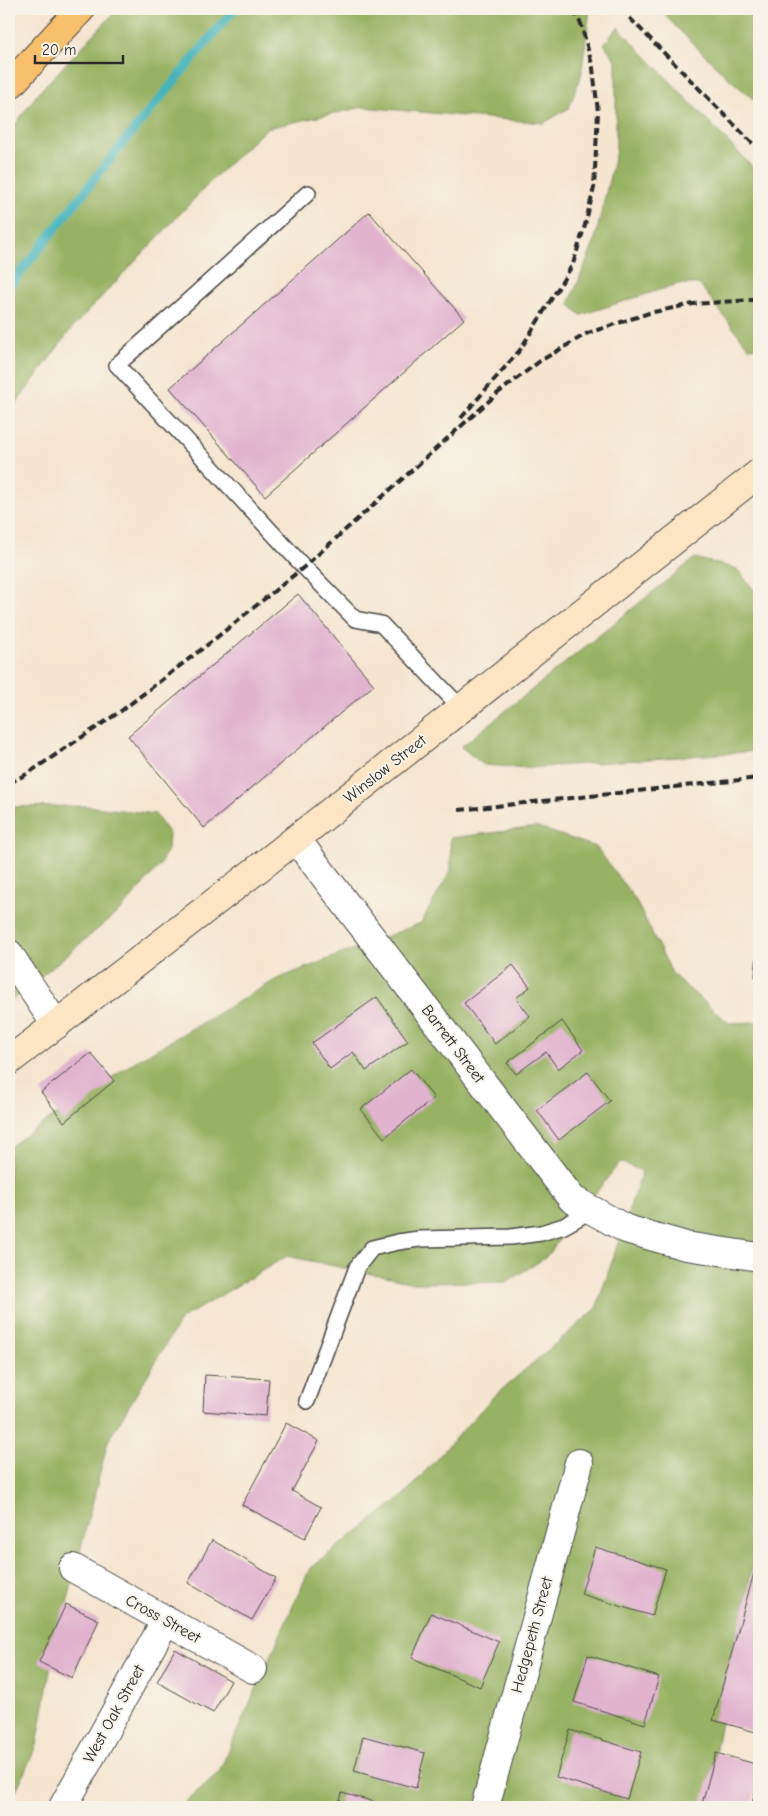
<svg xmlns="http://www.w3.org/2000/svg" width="768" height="1816" font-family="'Comic Neue',sans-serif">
<rect width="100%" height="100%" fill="#f7f3e8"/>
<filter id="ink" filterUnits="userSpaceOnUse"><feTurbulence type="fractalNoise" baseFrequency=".02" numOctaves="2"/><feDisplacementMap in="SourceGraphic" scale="10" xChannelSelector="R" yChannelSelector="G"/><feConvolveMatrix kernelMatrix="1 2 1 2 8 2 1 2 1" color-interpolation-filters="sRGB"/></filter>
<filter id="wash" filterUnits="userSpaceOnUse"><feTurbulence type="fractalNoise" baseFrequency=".0096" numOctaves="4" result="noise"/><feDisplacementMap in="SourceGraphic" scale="20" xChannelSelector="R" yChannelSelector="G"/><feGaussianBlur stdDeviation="1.12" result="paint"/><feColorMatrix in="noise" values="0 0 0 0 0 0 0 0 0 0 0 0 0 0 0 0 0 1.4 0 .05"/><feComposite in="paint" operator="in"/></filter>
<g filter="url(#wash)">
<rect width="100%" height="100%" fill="#f5e5d0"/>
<g fill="#98b263" stroke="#626e47">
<path d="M118,9H590L581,76L569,108L544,123L363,107L267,128L215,177L72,328L9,413V133L39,92Z"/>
<path d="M658,9H759V104L726,76Z"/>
<path d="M618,27L759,174V347L749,348L699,284H678L581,315L569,304L594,243L616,151V61L604,44Z"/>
<path d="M695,558L737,569L759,596V751L529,768L484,765L461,747Z"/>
<path d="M85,806L155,814L169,834L168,847L160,865L123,908L9,1003V807Z"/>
<path d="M537,827L596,847L635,899L673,975L729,1023L759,1022V1535L704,1807H180L219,1772L310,1568L402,1497L492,1398L596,1309L642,1171L620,1162L545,1258L506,1282L414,1283L287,1256L181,1319L108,1441L50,1671L37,1745L9,1806V1147L136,1061L277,979L421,923L451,870L450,838Z"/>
</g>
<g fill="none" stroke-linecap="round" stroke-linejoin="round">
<path stroke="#44b4bc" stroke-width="9" d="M9,287L115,153L234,9"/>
</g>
<g id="blocks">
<g fill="#e1b3cf">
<path d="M369,212L464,319L265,496L170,388Z"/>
<path d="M298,594L374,685L204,828L128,736Z"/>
<path d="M758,941L759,942V977H755Z"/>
<path d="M513,965L530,987L516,998L530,1016L495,1044L464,1003Z"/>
<path d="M377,997L408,1041L366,1071L353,1052L330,1069L312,1043Z"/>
<path d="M562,1021L583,1050L558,1069L546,1052L516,1074L507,1063Z"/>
<path d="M91,1053L114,1081L64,1122L41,1092Z"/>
<path d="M411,1069L434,1098L384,1138L361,1109Z"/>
<path d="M588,1072L610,1101L559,1140L537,1110Z"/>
<path d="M205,1375L269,1379L266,1416L203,1411Z"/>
<path d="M286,1423L319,1441L292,1491L321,1507L305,1538L242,1505Z"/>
<path d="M212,1540L276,1578L252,1620L188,1583Z"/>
<path d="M595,1547L666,1569L652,1616L581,1594Z"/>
<path d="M759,1555V1733L713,1720Z"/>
<path d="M66,1604L99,1620L72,1678L39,1662Z"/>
<path d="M431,1613L499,1642L480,1687L412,1658Z"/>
<path d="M175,1649L231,1681L213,1713L157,1682Z"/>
<path d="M588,1655L659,1677L645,1724L574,1702Z"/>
<path d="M570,1730L641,1752L627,1799L556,1777Z"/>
<path d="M363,1736L425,1753L416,1788L354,1771Z"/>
<path d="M716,1753L759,1765V1778L751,1807H701Z"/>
<path d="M342,1793L393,1807H338Z"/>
</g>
</g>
</g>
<g filter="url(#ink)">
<use href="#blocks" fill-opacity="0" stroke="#494744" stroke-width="1"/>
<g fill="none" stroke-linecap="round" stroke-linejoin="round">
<g stroke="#494744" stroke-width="18">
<g id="lane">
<path d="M308,193L117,365L304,567L355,619L381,624L462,709"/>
<path d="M307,1401L357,1267L372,1248L398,1242L419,1239L511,1237L541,1233L564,1226L592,1210"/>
</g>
</g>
<g stroke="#494744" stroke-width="30">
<g id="street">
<path d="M296,839L572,1199L626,1229L686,1246L759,1257"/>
<path d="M9,954L56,1025"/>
<path d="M73,1568L253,1669"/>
<path d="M63,1807L166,1620"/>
<path d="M485,1807L579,1463"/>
</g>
</g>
<g stroke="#494744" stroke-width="30">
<path id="secondary" d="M9,1061L268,861L759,473"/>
</g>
<g stroke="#494744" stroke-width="30">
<path id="highway" d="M9,86L81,9"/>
</g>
<use href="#lane" stroke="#fff" stroke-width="15"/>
<use href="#street" stroke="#fff" stroke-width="28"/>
<use href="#secondary" stroke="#fce5c4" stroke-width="28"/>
<use href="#highway" stroke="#f8bf6c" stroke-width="28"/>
<g stroke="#2b2b2b" stroke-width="4" stroke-dasharray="8 4" stroke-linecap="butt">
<path d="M621,9L759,150"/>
<path d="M461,418L520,350L573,264L585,225L594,188L598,112L593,68L581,24L573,9"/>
<path d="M9,783L27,774L121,711L211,642L304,567L498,393L540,361L588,333L649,313L693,304L751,300H759"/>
<path d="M459,810L759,778"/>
</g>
</g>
</g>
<g text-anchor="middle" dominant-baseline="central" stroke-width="4" stroke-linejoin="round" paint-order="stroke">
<g font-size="16" fill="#2b2b2b" stroke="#f7f3e8">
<text transform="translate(385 769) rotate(-38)">Winslow Street</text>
<text transform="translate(453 1044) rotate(53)">Barrett Street</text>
<text transform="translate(163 1619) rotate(29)">Cross Street</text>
<text transform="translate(532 1635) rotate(-75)">Hedgepeth Street</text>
<text transform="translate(114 1714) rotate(-61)">West Oak Street</text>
</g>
</g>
<rect width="768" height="1816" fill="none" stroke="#f7f3e8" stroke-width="30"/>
<path d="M35 55v8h88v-8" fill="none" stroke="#2b2b2b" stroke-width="2.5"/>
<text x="42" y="55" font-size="15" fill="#2b2b2b" stroke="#f7f3e8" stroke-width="4" paint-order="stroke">20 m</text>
</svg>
